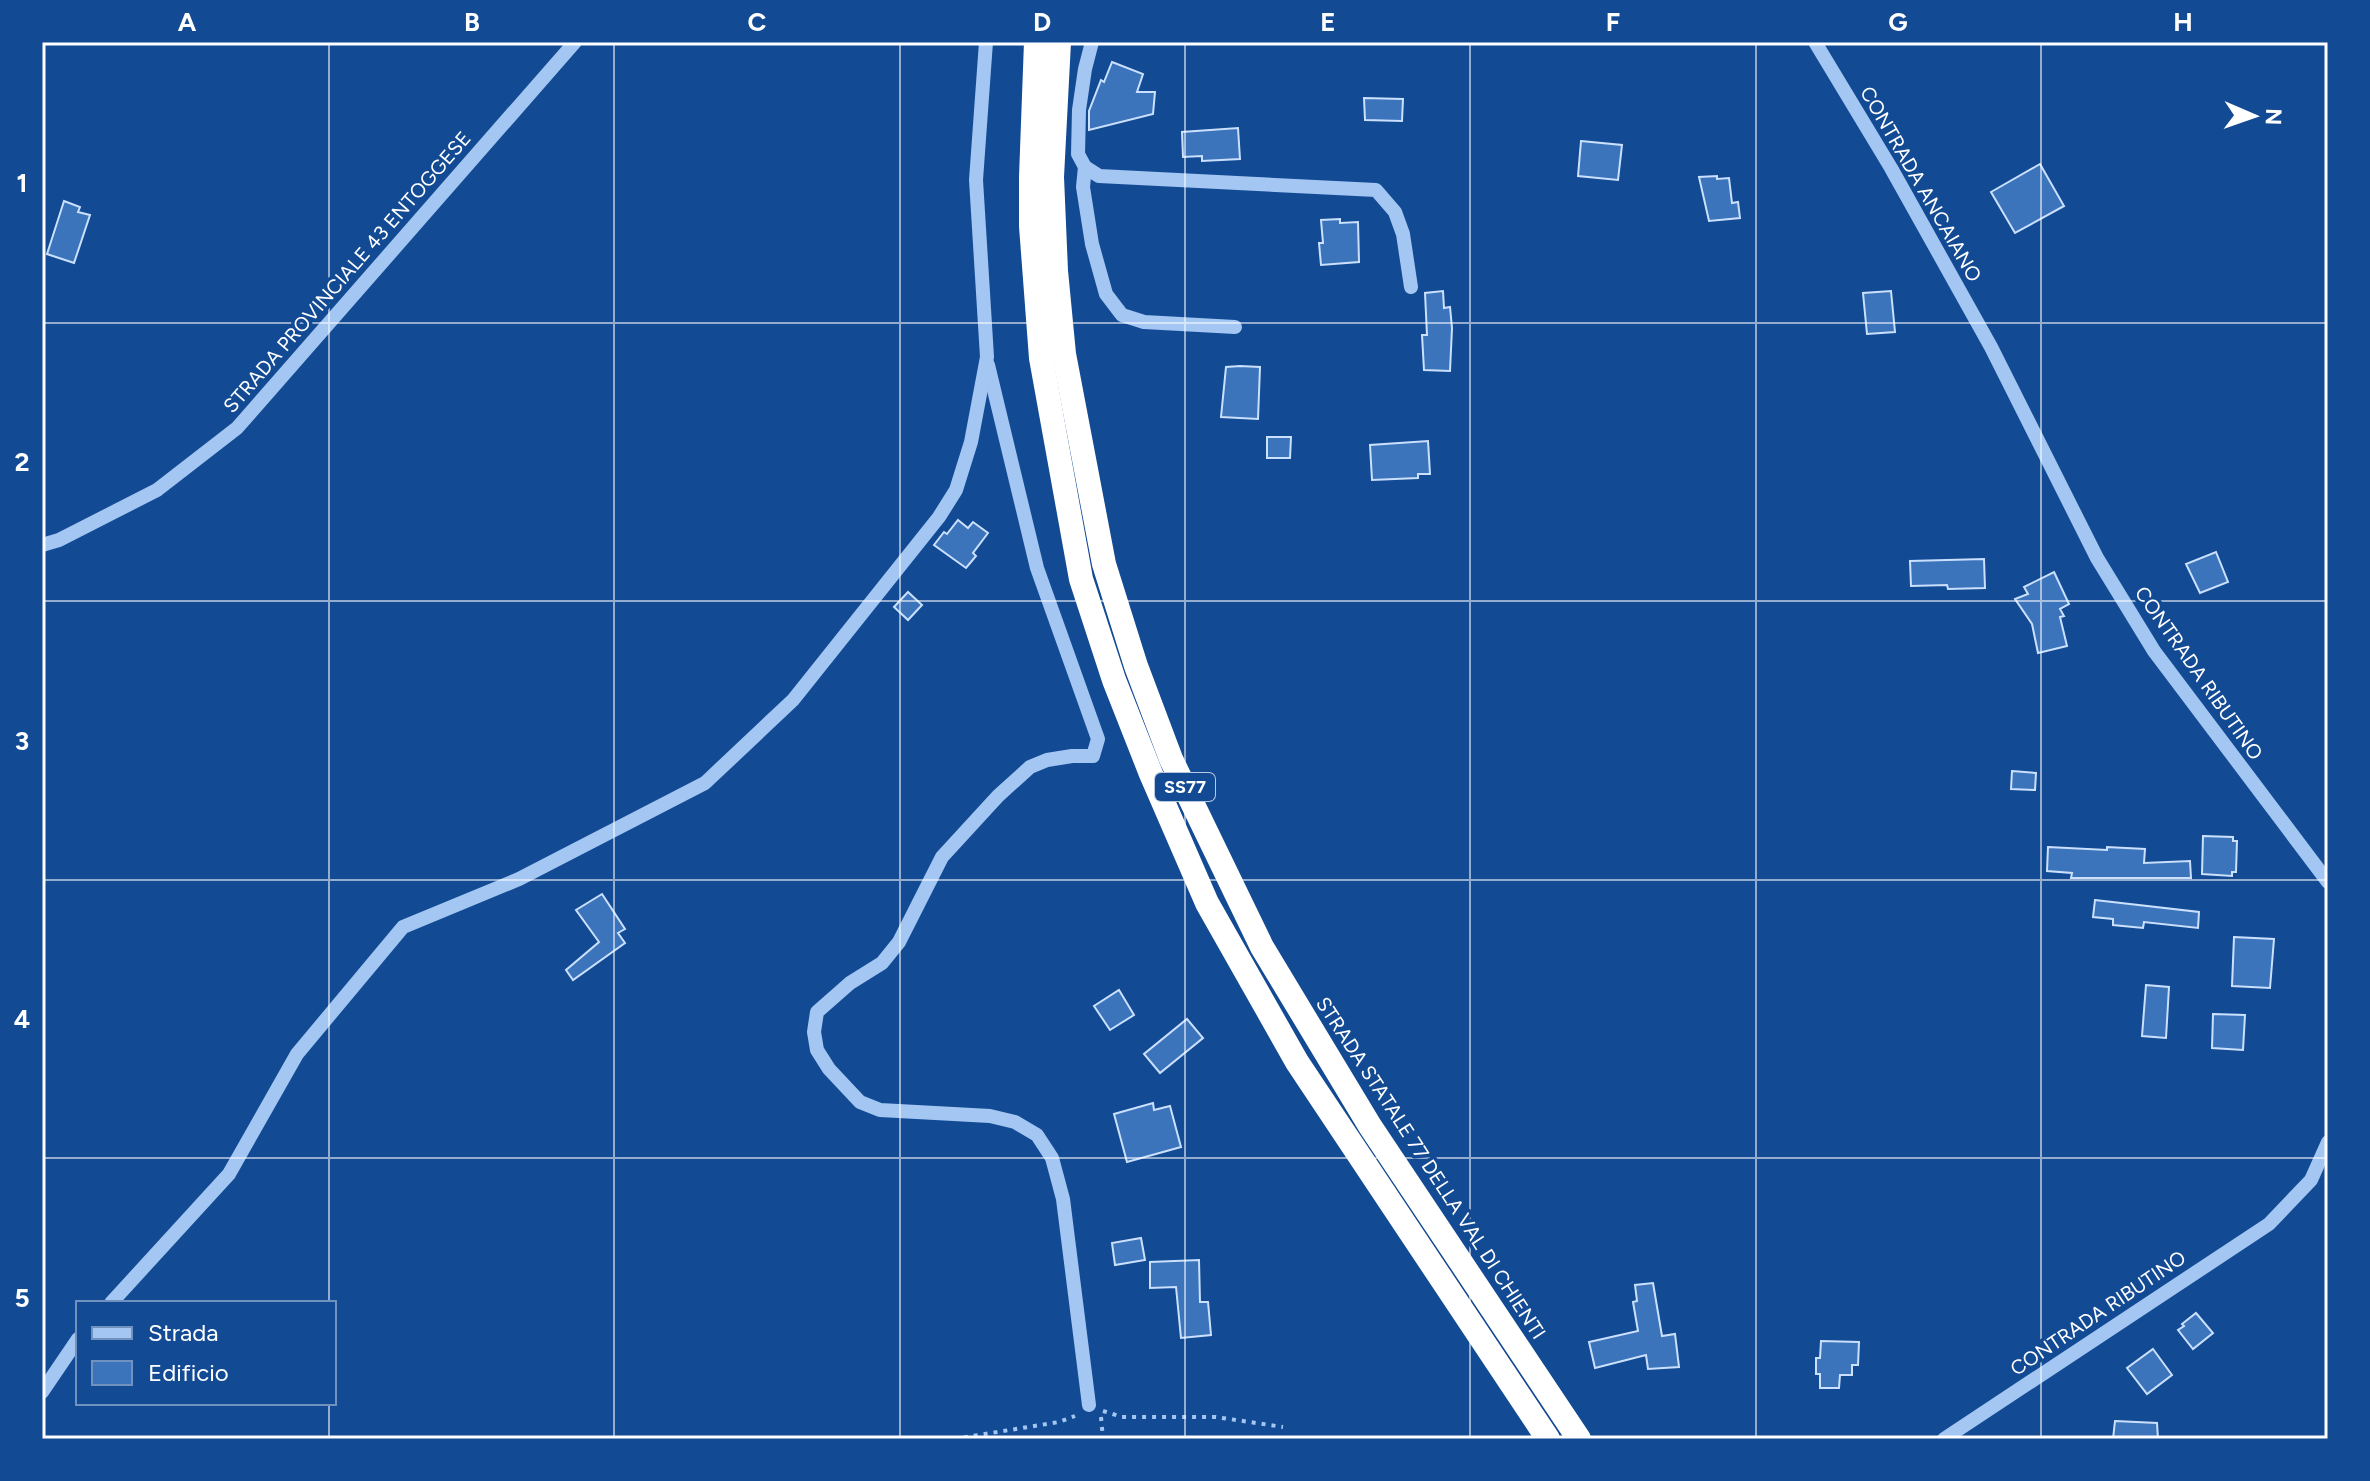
<svg xmlns="http://www.w3.org/2000/svg" width="2370" height="1481" font-family="Figtree,sans-serif">
<rect width="100%" height="100%" fill="#134a94"/>
<g fill="#3c74bc" stroke="#cae0fd" stroke-width="2">
<path d="M1112,62L1143,74L1137,92H1155L1153,114L1089,130V111L1101,80L1104,82Z"/>
<path d="M1364,98L1403,99L1402,121L1365,120Z"/>
<path d="M1238,128L1240,159L1202,161V156L1183,157L1182,132Z"/>
<path d="M1581,141L1622,145L1618,180L1578,176Z"/>
<path d="M2040,164L2064,206L2015,233L1991,192Z"/>
<path d="M1717,176V179L1729,178L1732,203L1738,202L1740,218L1709,221L1699,177Z"/>
<path d="M64,201L80,207L78,212L90,215L74,263L47,254Z"/>
<path d="M1340,219V223L1358,222L1359,262L1321,265L1319,243H1323L1321,220Z"/>
<path d="M1443,291L1444,308L1450,307L1452,328L1450,371L1424,370L1422,335H1427L1425,293Z"/>
<path d="M1891,291L1895,332L1867,334L1863,293Z"/>
<path d="M1240,366L1260,367L1258,419L1221,417L1226,367Z"/>
<path d="M1267,437H1291L1290,458H1267Z"/>
<path d="M1428,441L1430,474H1418V478L1372,480L1370,445Z"/>
<path d="M958,520L968,528L973,522L988,533L973,553L976,556L966,568L934,545L944,532L947,534Z"/>
<path d="M2216,552L2228,582L2200,593L2186,564Z"/>
<path d="M1984,559L1985,588L1948,589L1947,585L1911,586L1910,561Z"/>
<path d="M2054,572L2069,604L2060,609L2064,616L2060,617L2067,646L2038,653L2032,624L2015,599L2028,594L2024,587Z"/>
<path d="M908,592L922,605L908,620L894,607Z"/>
<path d="M2012,771L2036,773L2035,790L2011,789Z"/>
<path d="M2203,836L2233,837V841H2237L2236,872H2232V876L2202,874Z"/>
<path d="M2048,847L2107,850V847L2145,849L2144,863L2190,861L2191,878H2071L2072,873L2047,871Z"/>
<path d="M602,894L625,929L618,933L625,943L573,980L566,970L599,942L576,910Z"/>
<path d="M2095,900L2199,912L2198,928L2144,922L2143,928L2113,925V919L2093,917Z"/>
<path d="M2234,937L2274,939L2270,988L2232,986Z"/>
<path d="M2146,985L2169,987L2166,1038L2142,1036Z"/>
<path d="M1119,990L1134,1015L1110,1030L1094,1006Z"/>
<path d="M2213,1014L2245,1015L2243,1050L2212,1048Z"/>
<path d="M1187,1019L1203,1038L1160,1073L1144,1054Z"/>
<path d="M1153,1103L1154,1110L1170,1106L1181,1147L1127,1162L1114,1114Z"/>
<path d="M1141,1238L1145,1260L1115,1265L1112,1243Z"/>
<path d="M1199,1260L1200,1302H1208L1211,1335L1181,1338L1176,1287L1150,1288V1262Z"/>
<path d="M1653,1283L1662,1336L1675,1334L1679,1367L1648,1369L1646,1355L1595,1368L1589,1342L1638,1331L1633,1302L1637,1301L1635,1285Z"/>
<path d="M2196,1313L2213,1333L2193,1349L2178,1330L2184,1326L2182,1324Z"/>
<path d="M1821,1341L1859,1342L1858,1365H1852V1375H1840L1839,1388H1820V1374H1816V1358H1820Z"/>
<path d="M2153,1349L2172,1375L2147,1394L2127,1368Z"/>
<path d="M2115,1421L2157,1423L2158,1439H2113Z"/>
</g>
<g fill="none" stroke-linecap="round" stroke-linejoin="round">
<g stroke="#a3c6f2" stroke-width="4" stroke-dasharray="4 6" stroke-linecap="butt">
<path d="M1103,1411L1122,1417H1216L1283,1427"/>
<path d="M1101,1417L1103,1439"/>
<path d="M954,1439L1059,1422L1075,1416"/>
</g>
<g stroke="#a3c6f2" stroke-width="14">
<path d="M1092,42L1085,69L1079,110L1078,154L1085,167L1099,176L1376,190L1395,212L1403,234L1411,287"/>
<path d="M1815,42L1891,168L1991,347L2097,558L2154,651L2328,882"/>
<path d="M1085,167L1083,187L1092,244L1106,294L1122,315L1144,322L1235,327"/>
<path d="M988,365L1037,568L1098,739L1093,756H1072L1047,760L1030,767L998,796L942,857L899,942L882,963L850,983L817,1012L814,1032L817,1050L829,1069L860,1102L880,1110L990,1116L1015,1122L1037,1135L1052,1158L1063,1199L1089,1405"/>
<path d="M42,545L59,540L157,490L237,428L575,42"/>
<path d="M111,1303L229,1174L297,1054L403,927L519,879L705,783L793,700L939,517L956,490L971,442L987,357L976,180L986,42"/>
<path d="M42,1392L78,1339"/>
<path d="M1944,1439L2269,1224L2311,1180L2328,1142"/>
</g>
<g stroke="#fff" stroke-width="24">
<path d="M1036,42L1031,177V226L1041,358L1081,579L1114,680L1151,774L1207,903L1297,1062L1548,1439"/>
<path d="M1059,42L1052,177L1056,271L1064,354L1104,564L1136,666L1171,759L1262,947L1370,1126L1579,1439"/>
</g>
</g>
<path fill="none" stroke="#fff" stroke-width="2" stroke-opacity="0.55" d="M329,42V1303M614,42V1439M900,42V1439M1185,42V1439M1470,42V1439M1756,42V1439M2041,42V1439M42,323H2328M42,601H2328M42,880H2328M42,1158H2328M329,1403V1439"/>
<g text-anchor="middle" dominant-baseline="central" stroke-width="7" stroke-linejoin="round" paint-order="stroke">
<rect fill="#134a94" stroke="#b8c9df" stroke-width="2" x="1155" y="773" width="60" height="28" rx="6"/>
<g font-size="18" font-weight="bold" fill="#fff">
<text x="1185" y="787">SS77</text>
</g>
<g font-size="20" fill="#fff" stroke="#134a94">
<text transform="translate(1921 184) rotate(60)">CONTRADA ANCAIANO</text>
<text transform="translate(347 272) rotate(-49)">STRADA PROVINCIALE 43 ENTOGGESE</text>
<text transform="translate(2199 673) rotate(55)">CONTRADA RIBUTINO</text>
<text transform="translate(1431 1168) rotate(57)">STRADA STATALE 77 DELLA VAL DI CHIENTI</text>
<text transform="translate(2098 1313) rotate(-34)">CONTRADA RIBUTINO</text>
</g>
</g>
<rect width="2370" height="1481" fill="none" stroke="#134a94" stroke-width="88"/>
<rect x="76" y="1301" width="260" height="104" fill="#134a94" stroke="#7192bf" stroke-width="2"/>
<rect x="92" y="1327" width="40" height="12" fill="#a3c6f2" stroke="#7192bf" stroke-width="2"/>
<text x="148" y="1341" font-size="24" fill="#ffffff">Strada</text>
<rect x="92" y="1361" width="40" height="24" fill="#3c74bc" stroke="#7192bf" stroke-width="2"/>
<text x="148" y="1381" font-size="24" fill="#ffffff">Edificio</text>
<g transform="translate(2254 116) rotate(92)" stroke="#134a94" stroke-width="6" paint-order="stroke">
<path d="M0-6L14 30L0 20L-14 30Z" fill="#ffffff"/>
<text y="-12" font-size="22" font-weight="bold" text-anchor="middle" fill="#ffffff">N</text>
</g>
<rect x="44" y="44" width="2282" height="1393" fill="none" stroke="#fff" stroke-width="3"/>
<g font-size="26" text-anchor="middle" font-weight="bold" fill="#fff">
<text x="187" y="31">A</text>
<text x="472" y="31">B</text>
<text x="757" y="31">C</text>
<text x="1042" y="31">D</text>
<text x="1328" y="31">E</text>
<text x="1613" y="31">F</text>
<text x="1898" y="31">G</text>
<text x="2183" y="31">H</text>
<text x="22" y="192">1</text>
<text x="22" y="471">2</text>
<text x="22" y="750">3</text>
<text x="22" y="1028">4</text>
<text x="22" y="1307">5</text>
</g>
</svg>
